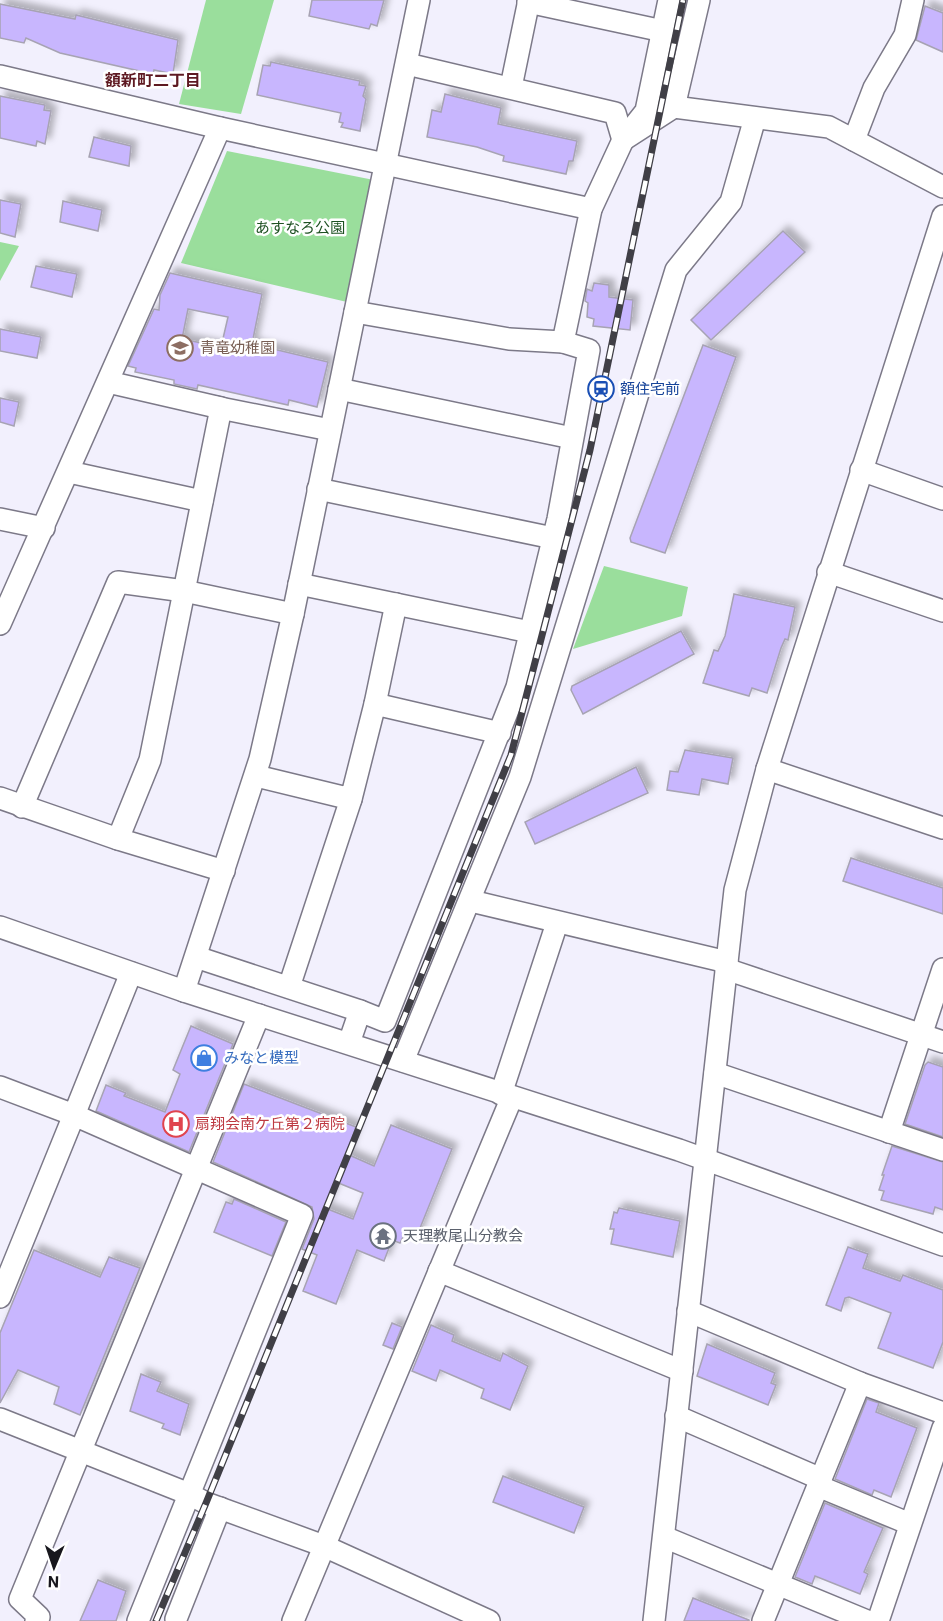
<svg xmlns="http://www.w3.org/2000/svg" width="943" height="1621" font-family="Roboto,'Noto Sans JP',sans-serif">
<defs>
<filter id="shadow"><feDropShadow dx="5.5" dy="-5.5" stdDeviation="3" flood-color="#0004"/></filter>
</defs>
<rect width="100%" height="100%" fill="#f2f0fd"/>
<g fill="#9ade9c">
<path d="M206,0H274L241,114L179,104Z"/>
<path d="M227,151L374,180L347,302L181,263Z"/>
<path d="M0,242L19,246L0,281Z"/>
<path d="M604,566L688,587L682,616L573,649Z"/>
</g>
<g fill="#c8b6fe" stroke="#a7a3b3" stroke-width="1.5" fill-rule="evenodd" filter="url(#shadow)">
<path d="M312,0H384L377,26L371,24L369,29L309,16Z"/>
<path d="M0,4L75,19L76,15L178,40L173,74L154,70L153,74L60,53L26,38L24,43L0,38Z"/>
<path d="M925,6L943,13V52L916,40Z"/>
<path d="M271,62L360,81L359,85L366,86L363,96L366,99L360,131L341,127L343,123L339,122L341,113L257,95L263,65L270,66Z"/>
<path d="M445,94L501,108L498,124L577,141L573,161H569L566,174L503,161L504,156L477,147L427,137L432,110L441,112Z"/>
<path d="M0,96L45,105L44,110L51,111L45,144L37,141L36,146L0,138Z"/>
<path d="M94,137L131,146L129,166L89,157Z"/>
<path d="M0,200L21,204L15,237L0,233Z"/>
<path d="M63,201L102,210L98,231L60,222Z"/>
<path d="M783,231L805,252L711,340L691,320Z"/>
<path d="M36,266L77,274L72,297L31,287Z"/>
<path d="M170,273L262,294L252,344L328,362L317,407L289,400L288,405L198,385L197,389L174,384V380L135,372L136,368L128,366L154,309L159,310L160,295ZM188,309L228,317L221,347L182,339Z"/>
<path d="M594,283L609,285V297L633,300L630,330L593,326L594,319L587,317L588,303L585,301L587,289L592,291Z"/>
<path d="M0,329L41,337L37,358L0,351Z"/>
<path d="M703,345L736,357L665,553L631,542L630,538Z"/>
<path d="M0,398L19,402L14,426L0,422Z"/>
<path d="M734,594L795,607L788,640L785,639L781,648L767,693L752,688L749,696L703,683L714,650L718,651L725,636Z"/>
<path d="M681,631L694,654L583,714L571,690L572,686Z"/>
<path d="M685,750L733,758L728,784L702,779L699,795L667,790L670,771L678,772Z"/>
<path d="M636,767L648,793L535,844L525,822Z"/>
<path d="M851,858L943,888V914L843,881Z"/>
<path d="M191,1026L233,1044L189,1152L96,1111L106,1085L126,1093L124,1096L165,1112L180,1074L173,1070Z"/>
<path d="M928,1062L943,1067V1137L905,1124L925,1065Z"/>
<path d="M244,1084L356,1127L347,1154L374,1166L391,1125L452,1149L416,1238L405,1233L400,1243L392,1240L384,1261L357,1250L336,1304L303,1291L317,1255L302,1249L314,1219L312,1207L213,1162ZM336,1182L363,1193L353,1219L325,1208Z"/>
<path d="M892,1146L943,1162V1210L935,1207L933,1214L881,1200L884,1191L879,1190L884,1175H882Z"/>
<path d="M234,1199L286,1222L272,1256L214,1232L226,1202L232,1204Z"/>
<path d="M619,1208L680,1221L673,1257L611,1244L614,1229H610L614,1212L617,1213Z"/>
<path d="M848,1247L868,1254L863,1268L900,1281L903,1275L943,1290V1342L933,1368L878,1348L891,1313L849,1297L845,1298L841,1311L826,1305Z"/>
<path d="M34,1250L100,1277L109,1257L140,1268L80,1415L54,1404L59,1387L18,1370L0,1403V1333Z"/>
<path d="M392,1323L402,1327L393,1349L383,1345Z"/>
<path d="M431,1325L454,1335L452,1341L500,1361L503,1353L528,1366L510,1410L481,1398L484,1389L440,1370L436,1381L412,1371Z"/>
<path d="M707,1344L775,1373L771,1383L776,1385L768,1405L697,1376Z"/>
<path d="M141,1374L161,1382L157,1391L189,1404L180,1435L162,1428L164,1424L130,1411Z"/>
<path d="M867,1399L879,1403L876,1412L917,1428L891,1497L874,1490L872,1495L835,1479Z"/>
<path d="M503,1476L584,1507L574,1533L493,1502Z"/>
<path d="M825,1503L883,1528L864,1572L868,1574L860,1594L815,1576L812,1584L795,1577Z"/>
<path d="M98,1580L126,1591L116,1621H80Z"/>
<path d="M693,1598L749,1620V1621H684Z"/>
</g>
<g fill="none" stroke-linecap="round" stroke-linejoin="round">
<g stroke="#7c7988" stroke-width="24">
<g id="minor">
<path d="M528,2L663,31"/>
<path d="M407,64L615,113L623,140L674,107L829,127L943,187"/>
<path d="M0,76L220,128L591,209"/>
<path d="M511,87L529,0"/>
<path d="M674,107L699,0"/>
<path d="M854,140L874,88L905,35L913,0"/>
<path d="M355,312L509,339L563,342"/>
<path d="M108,382L221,408L150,760L118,839"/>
<path d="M339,389L572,438"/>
<path d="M215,407L330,430"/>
<path d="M861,470L943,499"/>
<path d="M69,472L202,501"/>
<path d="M318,489L553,538"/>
<path d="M0,519L44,528"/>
<path d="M828,572L943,611"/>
<path d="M299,584L530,632"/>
<path d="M0,624L220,128"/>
<path d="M375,704L396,604"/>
<path d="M767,769L943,828"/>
<path d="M256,776L351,799L375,704L500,733"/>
<path d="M0,798L118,839L224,871"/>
<path d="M22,807L118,582L184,591L293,614"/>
<path d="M471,901L727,962"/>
<path d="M0,927L184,991L679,1150L943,1245"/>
<path d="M196,957L360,1011"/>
<path d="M726,969L943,1042"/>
<path d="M289,987L351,799"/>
<path d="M184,991L260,759L293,614L419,0"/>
<path d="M349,1043L360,1011L385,1021L517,687L558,519L589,350L563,342L591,209L623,140L646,111L669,0"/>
<path d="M403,1061L520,777L676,270L731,202L755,118"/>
<path d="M715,1073L943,1150"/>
<path d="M0,1087L74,1115L131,973"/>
<path d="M501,1094L557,923"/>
<path d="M889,1132L943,969"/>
<path d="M439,1271L682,1371"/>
<path d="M0,1297L74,1115L302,1215L138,1621"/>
<path d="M688,1311L860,1383L943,1413"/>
<path d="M676,1416L821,1479"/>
<path d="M0,1419L189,1494L206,1503L324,1546L489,1621"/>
<path d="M818,1486L910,1524"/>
<path d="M664,1537L867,1621"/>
<path d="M176,1619L220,1508"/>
<path d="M36,1621L39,1617L20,1599L259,1015"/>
<path d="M293,1621L512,1097"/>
<path d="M654,1621L735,890L767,769L943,216"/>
<path d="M763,1621L860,1383"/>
<path d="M878,1621L943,1428"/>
</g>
</g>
<use href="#minor" stroke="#fff" stroke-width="21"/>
<g stroke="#403f46" stroke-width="7">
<path id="rail" d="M156,1621L206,1503L511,755L590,450L683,0"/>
</g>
<use href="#rail" stroke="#fff" stroke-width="4.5" stroke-dasharray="14" stroke-linecap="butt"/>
</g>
<defs>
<g id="school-ring" transform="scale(1.35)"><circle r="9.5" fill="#fff" stroke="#8d6e63" stroke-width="1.5"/><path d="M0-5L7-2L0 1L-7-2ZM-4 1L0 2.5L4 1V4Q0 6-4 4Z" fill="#8d6e63"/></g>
<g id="station-ring" transform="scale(1.35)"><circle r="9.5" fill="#fff" stroke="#1a4fb4" stroke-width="1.5"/><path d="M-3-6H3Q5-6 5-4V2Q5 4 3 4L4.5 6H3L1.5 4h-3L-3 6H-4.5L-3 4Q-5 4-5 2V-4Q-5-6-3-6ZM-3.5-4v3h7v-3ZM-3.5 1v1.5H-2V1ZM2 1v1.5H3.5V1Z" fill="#1a4fb4"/></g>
<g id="shop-ring" transform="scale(1.35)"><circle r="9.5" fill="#fff" stroke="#3f7fe0" stroke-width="1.5"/><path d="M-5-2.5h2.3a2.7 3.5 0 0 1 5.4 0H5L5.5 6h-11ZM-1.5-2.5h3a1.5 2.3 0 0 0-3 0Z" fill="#3f7fe0"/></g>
<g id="hospital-ring" transform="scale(1.35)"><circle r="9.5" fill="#fff" stroke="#e0444e" stroke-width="1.5"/><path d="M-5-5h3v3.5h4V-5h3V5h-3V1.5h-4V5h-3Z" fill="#e0444e"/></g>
<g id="temple-ring" transform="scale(1.35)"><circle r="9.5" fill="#fff" stroke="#6b7280" stroke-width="1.5"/><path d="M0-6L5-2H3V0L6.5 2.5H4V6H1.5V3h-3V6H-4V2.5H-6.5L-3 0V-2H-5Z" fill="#6b7280"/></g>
</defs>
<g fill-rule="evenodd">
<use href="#school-ring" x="180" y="348"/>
<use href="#station-ring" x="601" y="389"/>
<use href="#shop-ring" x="204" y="1058"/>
<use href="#hospital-ring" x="176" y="1124"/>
<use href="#temple-ring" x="383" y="1236"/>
</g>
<g text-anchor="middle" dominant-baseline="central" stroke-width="5" stroke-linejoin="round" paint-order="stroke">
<g font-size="15" fill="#1e5122" stroke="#fff">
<text x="300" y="228">あすなろ公園</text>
</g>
<g font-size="15" fill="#785e54" stroke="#fff" text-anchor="start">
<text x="200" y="348">青竜幼稚園</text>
</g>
<g font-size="15" fill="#164399" stroke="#fff" text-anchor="start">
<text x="620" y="389">額住宅前</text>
</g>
<g font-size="15" fill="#366cbe" stroke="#fff" text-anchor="start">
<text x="224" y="1058">みなと模型</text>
</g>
<g font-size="15" fill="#be3a42" stroke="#fff" text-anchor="start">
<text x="195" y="1124">扇翔会南ケ丘第２病院</text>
</g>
<g font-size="15" fill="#5b616d" stroke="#fff" text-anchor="start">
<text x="403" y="1236">天理教尾山分教会</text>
</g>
<g font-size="16" font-weight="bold" fill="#5e1922" stroke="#fff">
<text x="153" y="80">額新町二丁目</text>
</g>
</g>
<g transform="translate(54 1567) rotate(182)" stroke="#ffffff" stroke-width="4.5" paint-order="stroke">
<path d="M0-4.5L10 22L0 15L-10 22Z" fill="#18171d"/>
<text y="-9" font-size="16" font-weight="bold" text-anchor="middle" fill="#18171d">N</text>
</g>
</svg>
